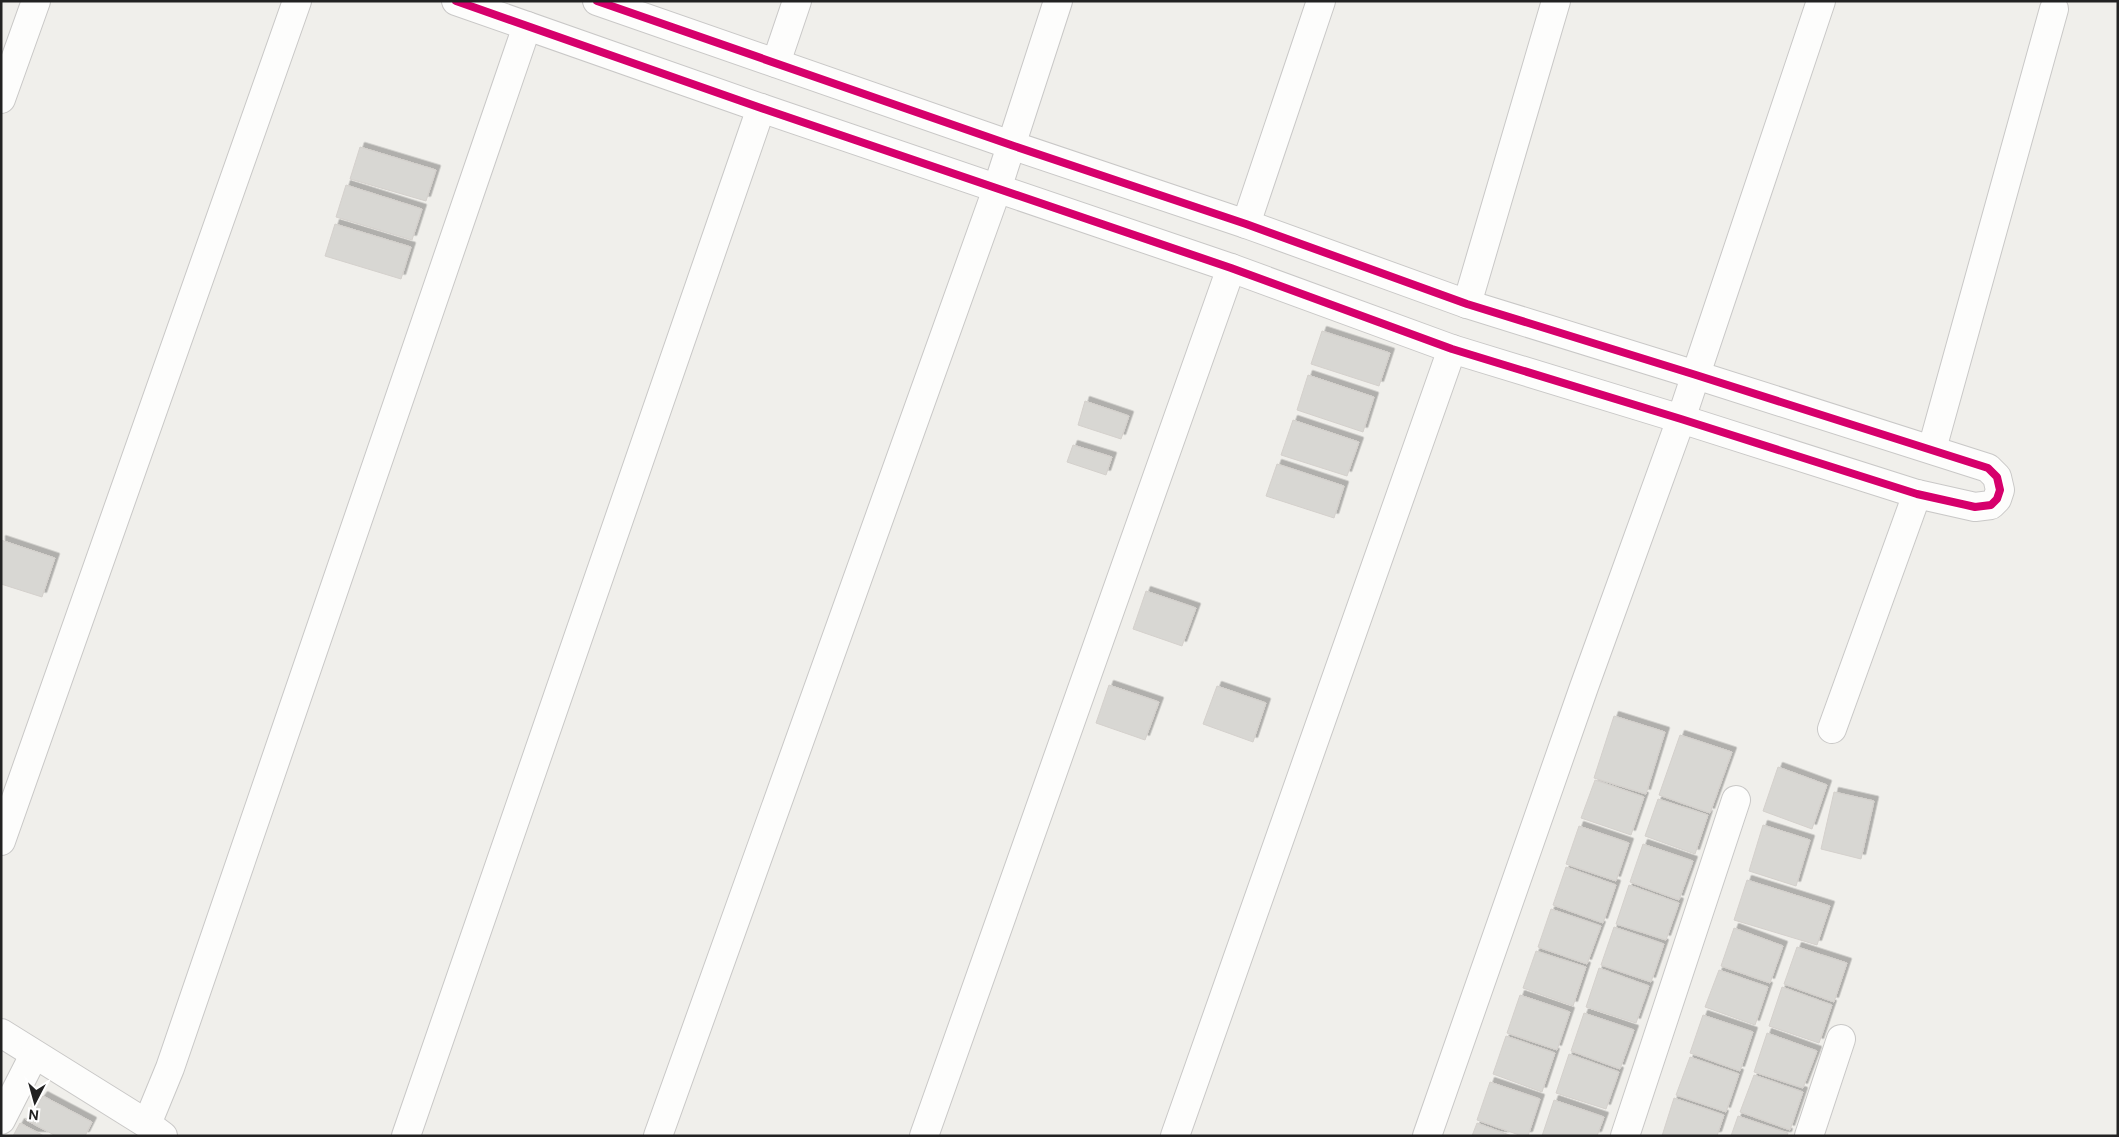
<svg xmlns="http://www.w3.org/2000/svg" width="2119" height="1137" font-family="'DM Sans',sans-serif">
<defs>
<filter id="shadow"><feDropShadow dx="4.5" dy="-4.5" stdDeviation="0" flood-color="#0004"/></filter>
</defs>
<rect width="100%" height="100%" fill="#f0efeb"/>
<g fill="#d8d7d3" stroke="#d4d0cc" filter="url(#shadow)">
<path d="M360,147L436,170L426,201L350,179Z"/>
<path d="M346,185L422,209L412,240L336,217Z"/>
<path d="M335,224L411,247L401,279L325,256Z"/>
<path d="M1322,331L1390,353L1379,386L1311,364Z"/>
<path d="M1308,375L1374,397L1363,432L1297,410Z"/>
<path d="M1085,401L1129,416L1121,439L1078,425Z"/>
<path d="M1293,420L1359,442L1347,476L1281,455Z"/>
<path d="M1073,445L1112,457L1106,475L1067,462Z"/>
<path d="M1277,464L1344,486L1334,518L1266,496Z"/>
<path d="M1,540L55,558L42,597L1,584Z"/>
<path d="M1146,591L1196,608L1182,646L1133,629Z"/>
<path d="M1109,685L1159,702L1145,740L1096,723Z"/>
<path d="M1217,686L1266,703L1253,742L1203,724Z"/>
<path d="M1614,716L1665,732L1646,794L1594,778Z"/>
<path d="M1680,735L1732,752L1710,813L1659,795Z"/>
<path d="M1778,767L1827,785L1812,829L1763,811Z"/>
<path d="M1595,780L1644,797L1631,835L1581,818Z"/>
<path d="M1834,792L1874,801L1861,859L1821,849Z"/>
<path d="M1658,799L1708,815L1695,854L1645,836Z"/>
<path d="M1763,825L1810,840L1796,886L1749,871Z"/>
<path d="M1579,826L1629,843L1616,881L1566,864Z"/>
<path d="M1643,844L1693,861L1679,900L1630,882Z"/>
<path d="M1566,867L1616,885L1603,923L1553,905Z"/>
<path d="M1747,880L1830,906L1817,945L1734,920Z"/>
<path d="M1629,885L1679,903L1666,940L1616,924Z"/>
<path d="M1551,909L1601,926L1587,964L1538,947Z"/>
<path d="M1614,927L1664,944L1651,982L1601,965Z"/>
<path d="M1734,928L1783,946L1770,983L1721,966Z"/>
<path d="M1797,947L1847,963L1834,1002L1784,984Z"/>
<path d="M1536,951L1586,967L1573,1006L1523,988Z"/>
<path d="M1599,968L1649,986L1636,1023L1586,1007Z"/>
<path d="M1719,970L1768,987L1755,1025L1705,1007Z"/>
<path d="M1782,987L1832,1005L1819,1043L1769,1026Z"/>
<path d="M1520,995L1570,1012L1557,1050L1507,1033Z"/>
<path d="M1584,1013L1634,1030L1620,1069L1571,1051Z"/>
<path d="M1703,1015L1753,1032L1740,1071L1690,1053Z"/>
<path d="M1767,1033L1817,1051L1803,1088L1754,1072Z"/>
<path d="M1506,1036L1555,1053L1542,1092L1493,1074Z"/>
<path d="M1569,1054L1619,1072L1606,1109L1556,1093Z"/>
<path d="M1690,1057L1739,1074L1726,1112L1676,1095Z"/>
<path d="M1754,1075L1803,1092L1790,1130L1740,1112Z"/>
<path d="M1490,1082L1540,1099L1528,1136H1522L1477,1120Z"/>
<path d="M43,1096L92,1122L85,1136H56L26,1120Z"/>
<path d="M1674,1098L1724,1115L1717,1136H1662Z"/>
<path d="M1554,1100L1604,1117L1597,1136H1542Z"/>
<path d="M1738,1116L1788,1133L1787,1136H1731Z"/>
<path d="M20,1123L44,1136H13Z"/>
<path d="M1477,1123L1512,1136H1472Z"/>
</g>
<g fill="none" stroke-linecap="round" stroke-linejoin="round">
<g stroke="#c9c8c7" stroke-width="30">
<g id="minor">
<path d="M456,1L761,108L1231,268L1452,349L1681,419L1917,494L1975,507L1991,505L1997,499L2000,490L1997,477L1988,468L1696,375L1467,304L1246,224L1011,145L597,1"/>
<path d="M776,63L797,1"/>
<path d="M1,99L36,1"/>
<path d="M1246,224L1321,1"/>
<path d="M1467,304L1556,1"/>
<path d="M1932,449L2054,9"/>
<path d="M1832,729L1917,494"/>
<path d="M1,841L297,1"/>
<path d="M1,1033L147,1124"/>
<path d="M1,1120L34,1055"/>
<path d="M163,1136L147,1124L170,1068L527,26"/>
<path d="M406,1136L761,108"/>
<path d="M658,1136L997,189L1058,1"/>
<path d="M924,1136L1231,268"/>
<path d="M1175,1136L1452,349"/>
<path d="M1427,1136L1584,687L1681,419L1821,1"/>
<path d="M1625,1136L1736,800"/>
<path d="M1809,1136L1841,1039"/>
</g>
</g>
<use href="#minor" stroke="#fdfdfc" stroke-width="28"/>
<g stroke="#fff" stroke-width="11">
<path id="cycleway" d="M456,1L761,108L1231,268L1452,349L1681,419L1917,494L1975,507L1991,505L1997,499L2000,490L1997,477L1988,468L1696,375L1467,304L1246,224L1011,145L597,1"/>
</g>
<use href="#cycleway" stroke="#d6006c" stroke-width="8"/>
</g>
<rect width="2119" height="1137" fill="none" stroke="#222222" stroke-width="5"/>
<g transform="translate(35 1102) rotate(186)" stroke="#ffffff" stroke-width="4" paint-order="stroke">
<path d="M0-4L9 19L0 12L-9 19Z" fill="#222222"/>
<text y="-8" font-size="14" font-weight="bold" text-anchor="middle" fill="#222222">N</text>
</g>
</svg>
